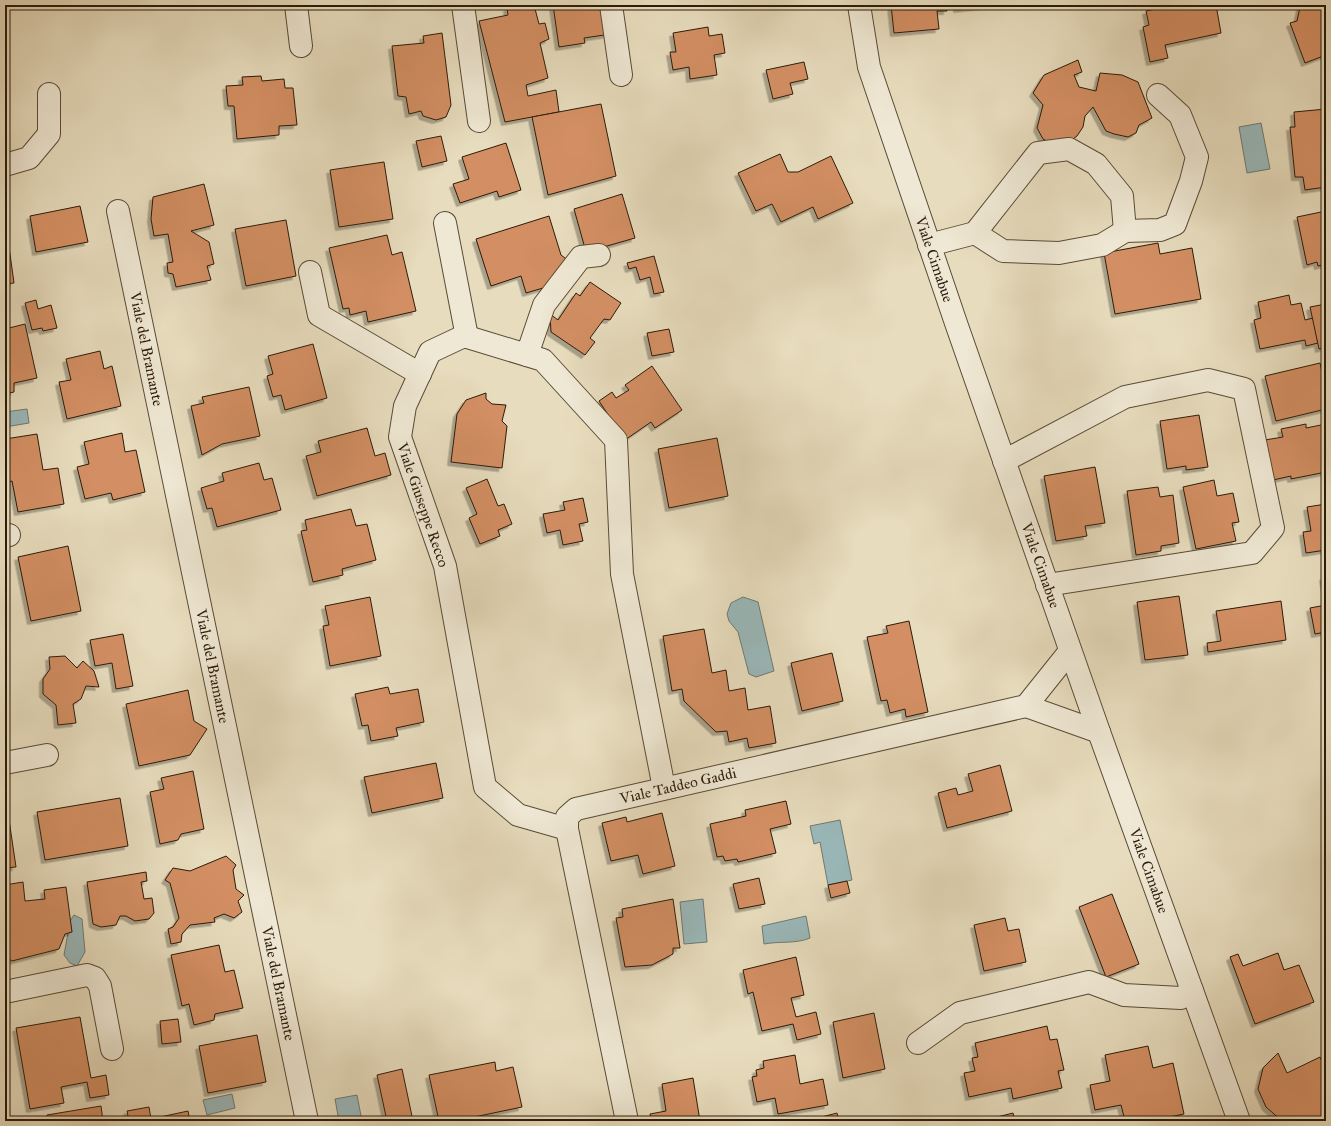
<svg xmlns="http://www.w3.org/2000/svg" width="1331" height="1126" font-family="'IM FELL Great Primer',serif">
<defs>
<filter id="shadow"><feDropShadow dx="-3.5" dy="3.5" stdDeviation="0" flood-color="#0004"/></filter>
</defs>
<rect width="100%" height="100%" fill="#e7dcbd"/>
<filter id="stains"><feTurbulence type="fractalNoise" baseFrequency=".005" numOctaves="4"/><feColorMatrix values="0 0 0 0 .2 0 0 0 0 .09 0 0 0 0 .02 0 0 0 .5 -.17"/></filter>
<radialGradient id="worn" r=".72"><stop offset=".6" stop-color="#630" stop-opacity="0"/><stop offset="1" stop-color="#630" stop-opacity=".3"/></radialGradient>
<g fill="#9ab9bb" stroke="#6e7a74">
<path d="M1261,123L1270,169L1247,173L1239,127Z"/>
<path d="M27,409L29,423L5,427V412Z"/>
<path d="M743,597L758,602L774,671L756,677L749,674L738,632L729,621L727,614L731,603Z"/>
<path d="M840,820L852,880L828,885L820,842L814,844L810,826Z"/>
<path d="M703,899L707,942L684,944L680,902Z"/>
<path d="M74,915L82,919L85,952L77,966L70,963L64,955L68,933L72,932L70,921Z"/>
<path d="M806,916L810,938C796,944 780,941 764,944L762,926Z"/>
<path d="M232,1094L235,1108L207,1115L203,1100Z"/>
<path d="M357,1095L362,1121H339L335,1099Z"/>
</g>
<g fill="#d38f63" stroke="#2b1b09" filter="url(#shadow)">
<path d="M519,5H534L539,24L545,23L549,39L540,43L548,78L526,85L528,96L556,90L559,112L505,122L479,21L508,15L507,8Z"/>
<path d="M553,5H607L611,34L584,38L585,43L559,47Z"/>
<path d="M891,5H947V11H937L939,29L894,33Z"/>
<path d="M957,5H992L957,9Z"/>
<path d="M1173,5H1216L1221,33L1165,45L1168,58L1150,62L1143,27L1149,25L1146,11Z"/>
<path d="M1305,5H1326V55L1305,63L1290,23L1297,21L1300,7Z"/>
<path d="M708,27L709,36L722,34L725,53L714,55L717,75L690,79L689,67L673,70L670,52H676L673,33Z"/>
<path d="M442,33L451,105L446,117L436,120L423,116L421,111L409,114L406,97L398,96L392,46L424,43L423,36Z"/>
<path d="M1078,60L1082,72L1074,75L1079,87L1096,91L1100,73L1122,75L1138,82L1152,118L1139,125L1136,133L1128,137L1114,134L1106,131L1093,107L1085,116L1083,127L1077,136L1069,142L1053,144L1043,139L1037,128L1043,105L1033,93L1044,75Z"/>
<path d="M804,62L808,79L790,83L793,94L773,99L766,70Z"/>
<path d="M261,76L262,81L284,79L285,88H293L297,125L279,126V135L237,139L234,106H228L226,86L243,85L242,77Z"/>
<path d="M601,104L616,176L548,195L532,117Z"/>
<path d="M1326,109V187L1305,190L1303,177H1295L1290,127H1295L1294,112Z"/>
<path d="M441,136L447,161L422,167L416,141Z"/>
<path d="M506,143L521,190L499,197L497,191L460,203L453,184L469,179L462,157Z"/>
<path d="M780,154L788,172H798L831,156L853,203L818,219L813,207L781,222L772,204L756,211L738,173Z"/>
<path d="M384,162L393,219L339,227L330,170Z"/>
<path d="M204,184L214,225L191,231L209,242L214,264L207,266L211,280L176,287L173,274L168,273L167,263L173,262L168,234L154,236L151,219L153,197Z"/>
<path d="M622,194L635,238L586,252L574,209Z"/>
<path d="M80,206L88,242L36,252L30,216Z"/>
<path d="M1326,211V264L1318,266L1317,262L1307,265L1297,217Z"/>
<path d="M549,216L561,255L569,261L550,286L526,293L521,276L491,286L476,239Z"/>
<path d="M286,220L296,276L246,286L235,229Z"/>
<path d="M387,235L392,255L402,252L416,311L368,322L366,311L350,315L349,308L343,309L329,248Z"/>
<path d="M1158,243L1160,254L1192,248L1201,299L1115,314L1104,253Z"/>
<path d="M5,247H9L14,283L5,284Z"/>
<path d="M654,256L664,292L654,294L650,277L640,280L636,267L629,269L627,263Z"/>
<path d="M590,282L621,303L610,320L604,319L590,338L595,342L585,355L551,332L550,314L558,320L576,293L580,296Z"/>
<path d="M1289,295L1291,305L1301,303L1305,320L1313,318L1318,343L1306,346L1305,340L1260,349L1254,320L1261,318L1258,302Z"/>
<path d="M36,300L38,309L51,305L57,328L43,331L42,328L32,330L25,303Z"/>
<path d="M1326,304V347L1319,349L1310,307Z"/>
<path d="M25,324L37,378L14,383V392L5,394V329Z"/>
<path d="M669,329L674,352L652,356L647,333Z"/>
<path d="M313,344L327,398L285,410L281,395L273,397L267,376L273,374L268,356Z"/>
<path d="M100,351L104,369L112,366L121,406L67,419L59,382L71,380L66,359Z"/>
<path d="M1320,363L1326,390V409L1276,421L1265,376Z"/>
<path d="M652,366L682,410L655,428L651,422L625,440L599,401L612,392L616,398L629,390L625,385Z"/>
<path d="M249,387L260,436L222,444L202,455L191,406L204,403L202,397Z"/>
<path d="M486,393V399L492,404L506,405L502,421L507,426L502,468L451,462L457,414L466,400Z"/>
<path d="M1199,415L1208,467L1186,470V466L1167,469L1160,421Z"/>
<path d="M1306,424V428L1326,424V472L1291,479V476L1273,480L1265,440L1283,437L1281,429Z"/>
<path d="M367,428L375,456L385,453L391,475L317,496L306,456L321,452L318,441Z"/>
<path d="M122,433L125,452L136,450L145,492L113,500L111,493L85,499L77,467L89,464L84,442Z"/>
<path d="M37,434L43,470L58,468L64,504L18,512L12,481L5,483V439Z"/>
<path d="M717,438L728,496L669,508L658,449Z"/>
<path d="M259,463L264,480L272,478L281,510L217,527L212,508L207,509L201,488L224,481L222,473Z"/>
<path d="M1095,467L1105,523L1085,526L1087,536L1056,541L1044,476Z"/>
<path d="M487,479L498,506L504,504L512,524L498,530L500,536L480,544L469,518L477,514L466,488Z"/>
<path d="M1214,480L1217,496L1233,493L1239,522L1232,523L1236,541L1196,549L1183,487Z"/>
<path d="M5,487L9,512L5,513Z"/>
<path d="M1158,487L1160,497L1173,495L1179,543L1161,546V551L1136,555L1127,491Z"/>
<path d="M583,498L588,522L579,524L583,541L563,545L560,530L547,533L543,514L565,510L563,502Z"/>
<path d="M1326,504V550L1306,553L1303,532L1311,531L1307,507Z"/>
<path d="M351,509L356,526L367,524L376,560L342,569L343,575L313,582L301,531L307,530L305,520Z"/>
<path d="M68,546L81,611L31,621L18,557Z"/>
<path d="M1326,576V594L1323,577Z"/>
<path d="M1179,596L1188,655L1145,660L1137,602Z"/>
<path d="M370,597L381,656L330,666L323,626L329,625L325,606Z"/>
<path d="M1281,601L1286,640L1208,652L1207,643L1221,641L1216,611Z"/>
<path d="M1326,605V632L1315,634L1310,608Z"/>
<path d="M909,621L928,712L906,717L905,709L890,713L887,700L881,701L867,637L888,633L886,626Z"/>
<path d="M704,629L712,673L726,670L729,691L745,688L748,710L770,706L776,743L749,748L747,738L729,742L727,731L716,732L684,701L682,689L672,691L663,636Z"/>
<path d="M123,634L133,686L116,689L112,663L95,666L90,640Z"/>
<path d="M832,653L843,701L802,711L791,663Z"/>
<path d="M65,656L77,668L83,661L94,671L99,687L86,686L81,699L73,704L76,723L58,725L56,705L43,694V679L50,669L49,657Z"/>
<path d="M5,667L9,697H5Z"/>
<path d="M388,687L390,694L418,689L424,722L396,728L398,736L371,741L368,725L362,726L355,694Z"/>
<path d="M188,690L194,721L207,729L190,755L139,766L126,704Z"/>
<path d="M436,763L443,798L372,813L364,777Z"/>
<path d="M1000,765L1012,811L947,828L938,793L956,788L958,795L973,791L968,774Z"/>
<path d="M193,771L204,829L181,834L178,840L160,844L150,792L164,789L161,778Z"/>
<path d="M120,798L128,846L45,860L37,812Z"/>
<path d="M786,801L791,824L770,829L776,853L738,862L737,859L725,861L723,856L717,857L710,824L746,816L745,810Z"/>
<path d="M5,813H8L16,867L5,868Z"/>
<path d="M662,813L675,866L643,874L638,855L611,861L602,823L626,817L627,822Z"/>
<path d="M226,856L236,865L233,870L236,889L244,895L238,901L242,912L234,918L224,914L214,918L215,922L190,925L182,934L181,942L171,944L168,929L173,927L179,918L170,883L165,880L173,868L190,871Z"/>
<path d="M146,872L147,881L141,882L144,899L152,898L154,913L149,919L135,921L126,916H120L116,925L101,927L93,924L87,882Z"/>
<path d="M759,878L765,904L739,909L733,884Z"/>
<path d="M847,881L850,893L831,898L828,885Z"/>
<path d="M23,882L25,901L45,899L44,890L66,887L72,932L65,934L59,949L12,961L5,956V885Z"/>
<path d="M1112,894L1139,964L1106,977L1079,907Z"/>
<path d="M673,899L680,948H673V954L652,965L625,967L616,918L623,917L622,909Z"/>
<path d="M1005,918L1008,931L1019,929L1026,962L984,971L974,925Z"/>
<path d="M219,945L225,972L234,970L243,1008L215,1014L214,1020L194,1025L189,1004L182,1006L171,955Z"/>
<path d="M1278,953L1284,970L1299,965L1314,1002L1255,1024L1230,957L1238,954L1243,966Z"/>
<path d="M796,957L804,995L791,998L796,1017L816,1012L821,1034L797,1040L793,1024L762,1031L753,992L748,994L743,970Z"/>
<path d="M874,1013L885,1069L843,1078L833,1022Z"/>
<path d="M80,1017L91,1078L106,1075L109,1095L90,1098L87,1082L61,1087L64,1103L30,1109L16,1028Z"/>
<path d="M178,1019L181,1042L162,1044L160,1021Z"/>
<path d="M1047,1026L1050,1040L1057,1039L1064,1070L1058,1071L1062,1088L1013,1099L1011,1088L969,1097L964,1073L975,1071L972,1058L978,1057L975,1043Z"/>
<path d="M257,1035L266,1082L208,1093L199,1046Z"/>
<path d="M1148,1046L1153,1068L1173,1063L1184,1114L1150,1121H1125L1121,1105L1095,1110L1090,1085L1110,1081L1105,1055Z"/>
<path d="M1278,1053L1287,1073L1320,1057L1326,1071V1092L1324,1093L1326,1097V1116L1315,1121H1282L1266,1107L1258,1089L1263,1068Z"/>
<path d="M795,1055L800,1084L823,1079L828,1105L778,1114L775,1098L757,1102L752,1077L757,1076L756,1070L764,1068L763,1061Z"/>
<path d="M495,1062L496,1071L513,1067L522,1107L455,1121H439L429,1075Z"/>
<path d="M402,1069L413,1121H387L377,1075Z"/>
<path d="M693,1078L700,1121H651L650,1114L666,1111L662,1084Z"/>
<path d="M101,1106L103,1121H47V1115Z"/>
<path d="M149,1107L151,1119L188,1111L190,1121H129L127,1111Z"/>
<path d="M837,1113L839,1121H810V1120Z"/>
<path d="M1013,1113L1015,1121H997V1117Z"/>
</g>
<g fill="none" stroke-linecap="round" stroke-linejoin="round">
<g stroke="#5a4b36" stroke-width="24">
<g id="street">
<path d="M296,5L301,46"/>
<path d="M463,5L479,121"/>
<path d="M611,5L621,75"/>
<path id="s1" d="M859,5L869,67L957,326L1099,732L1239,1121"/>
<path d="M5,165L29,158L49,134V94"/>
<path id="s2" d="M118,211L307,1121"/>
<path d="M445,223L467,337"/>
<path d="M975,233L1038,153L1069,149L1096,164L1122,196L1125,231"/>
<path d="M929,245L975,233L1003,251L1059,253L1102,245L1125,231L1160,230L1175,224L1191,181L1197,157L1180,115L1158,95"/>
<path d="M310,272L319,315L420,374"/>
<path d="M527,355L544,305L581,257L599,255"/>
<path d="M1004,461L1125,397L1208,380L1244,389L1273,528L1252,553L1047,585"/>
<path d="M5,536L9,535"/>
<path d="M1026,706L1099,732"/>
<path d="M5,763L47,755"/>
<path d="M567,829L518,815L485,787L445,566L400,437L405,406L430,352L464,336L543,360L616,440L622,574L664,788"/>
<path d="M5,992L87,975L95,978L100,986L112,1049"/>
<path d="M918,1043L960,1013L1089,982L1124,995L1181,998L1192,991"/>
<path id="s3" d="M627,1121L567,829V817L576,809L1026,706L1070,651"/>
</g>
</g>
<use href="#street" stroke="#efe8d4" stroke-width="22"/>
</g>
<g text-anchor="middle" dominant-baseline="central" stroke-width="4" stroke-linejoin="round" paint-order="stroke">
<g font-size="15" fill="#2b1b09" stroke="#efe8d4">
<text stroke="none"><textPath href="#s1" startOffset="266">Viale Cimabue</textPath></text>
<text stroke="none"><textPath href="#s2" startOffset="141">Viale del Bramante</textPath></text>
<text transform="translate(423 505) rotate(71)">Viale Giuseppe Recco</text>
<text stroke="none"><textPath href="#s1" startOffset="590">Viale Cimabue</textPath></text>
<text stroke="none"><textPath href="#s2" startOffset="465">Viale del Bramante</textPath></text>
<text stroke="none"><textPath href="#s3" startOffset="427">Viale Taddeo Gaddi</textPath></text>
<text stroke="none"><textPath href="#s1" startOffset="914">Viale Cimabue</textPath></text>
<text stroke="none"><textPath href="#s2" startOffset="789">Viale del Bramante</textPath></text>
</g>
</g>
<rect width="1331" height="1126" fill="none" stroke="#e7dcbd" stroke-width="20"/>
<rect x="6" y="6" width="1319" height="1114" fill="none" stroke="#2b1b09" stroke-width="2"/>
<rect x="10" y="10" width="1311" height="1106" fill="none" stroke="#2b1b09"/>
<rect width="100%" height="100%" filter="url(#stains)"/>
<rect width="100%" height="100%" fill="url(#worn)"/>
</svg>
